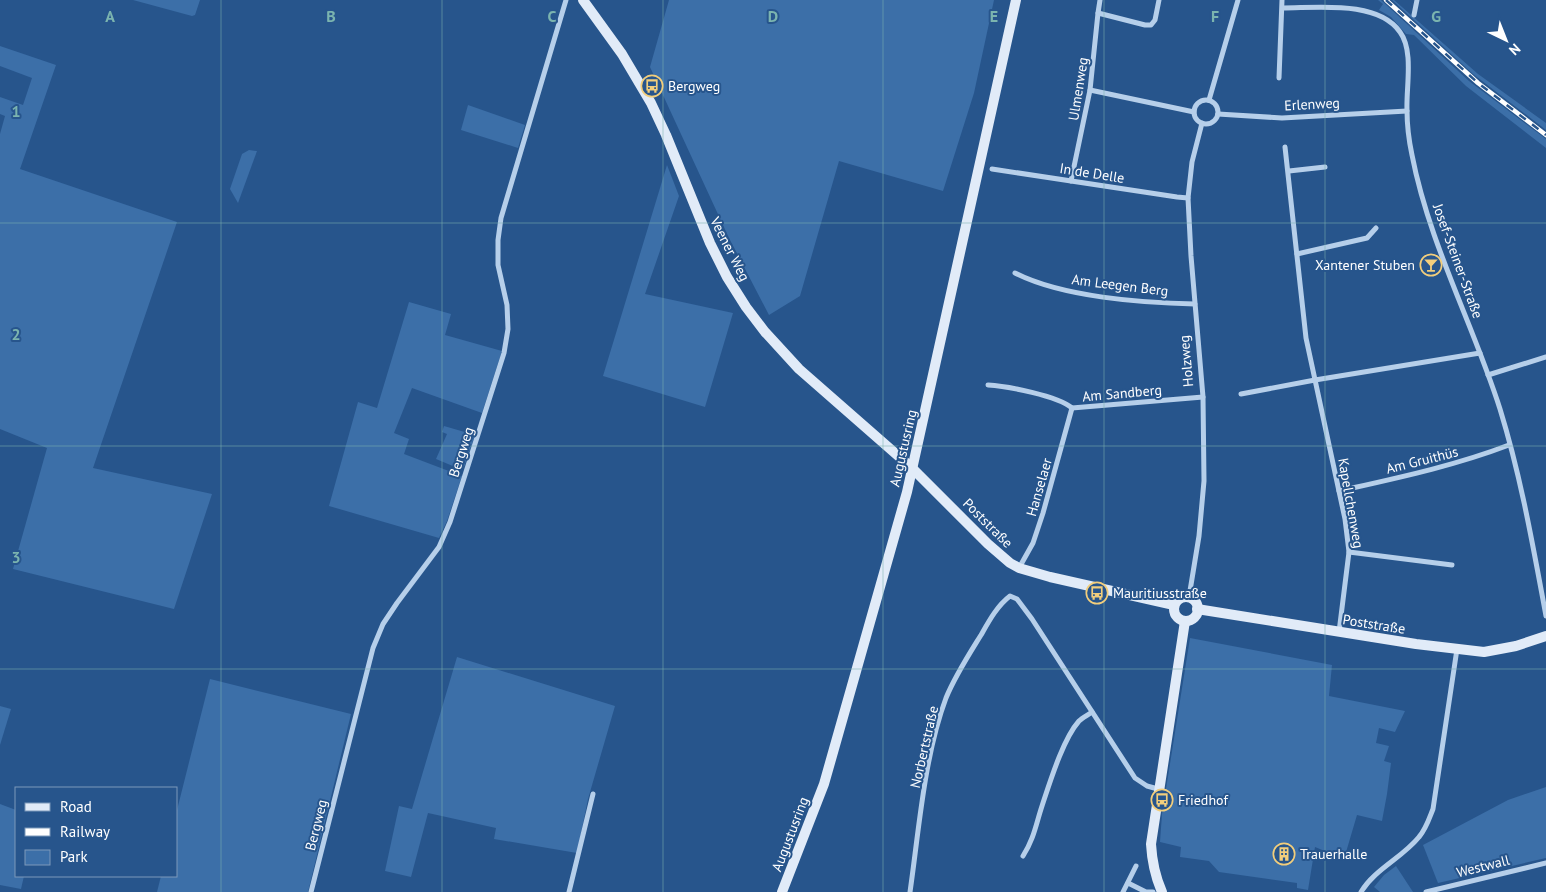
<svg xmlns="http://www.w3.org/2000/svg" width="1546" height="892" font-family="'PT Sans',sans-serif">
<rect width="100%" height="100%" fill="#27558c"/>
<g fill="#3c6fa8">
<path d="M133,0H200L195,15L192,16Z"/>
<path d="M669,0H994L974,93L943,191L839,161L800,296L769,315L729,238L650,67Z"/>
<path d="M1378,0H1381L1469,81L1546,139V148L1466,86L1414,35L1406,34L1391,17L1379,10L1383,4Z"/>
<path d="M1392,0H1394L1478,74L1546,123V130L1473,74Z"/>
<path d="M0,46L56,65L20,169L177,222L93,468L212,494L174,609L13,569L47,448L0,429V134L5,116L0,114V97L23,105L32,78L0,66Z"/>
<path d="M468,105L525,125L518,148L461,130Z"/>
<path d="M249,150L257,151L238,203L230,189L242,154Z"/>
<path d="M667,165L679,196L645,294L733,313L705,407L603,376Z"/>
<path d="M409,302L451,314L445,335L502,351L482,413L412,388L394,433L409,439L404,454L462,476L447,521L439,538L329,506L358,402L377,408Z"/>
<path d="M444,426L475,435L464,467L460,469L436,459L447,434L442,432Z"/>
<path d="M1190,638L1332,665L1329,696L1405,711L1395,732L1379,728L1376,743L1389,746L1384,761L1391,763L1387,794L1382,821L1357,815L1344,859L1315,847L1308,890L1297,888V883L1219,872L1209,861L1180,857L1181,847L1160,842L1162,814Z"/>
<path d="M457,657L615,706L588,799L577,853L494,839L496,828L428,813L411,877L385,871L399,806L412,809Z"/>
<path d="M210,679L351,714L308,892H157L161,876H176V814Z"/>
<path d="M0,706L11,709L0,745Z"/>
<path d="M1546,787V858L1438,883L1423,845L1508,800Z"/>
<path d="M0,804L16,810V876H24L21,889L0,885Z"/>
<path d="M1396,866L1413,892H1380L1374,887L1384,875Z"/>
</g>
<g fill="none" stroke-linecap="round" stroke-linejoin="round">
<g stroke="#b6cfea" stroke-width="5">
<path d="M1283,8C1317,8 1378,0 1400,32C1414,51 1406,87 1407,110C1407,125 1409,141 1412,155C1429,243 1473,324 1500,409C1521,477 1533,546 1546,616"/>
<path d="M1098,13L1145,25H1151L1155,20L1159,0"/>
<path d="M1414,15L1417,0"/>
<path d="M1279,78L1282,0"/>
<path d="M1090,90L1194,112"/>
<path d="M1209,100L1238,0"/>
<circle cx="1206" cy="112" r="12"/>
<path d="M1218,114L1282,118L1407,111"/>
<path d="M1285,147L1306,338L1345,519L1349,552L1339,632"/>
<path d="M992,169L1177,197L1188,198"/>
<path d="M1289,171L1325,167"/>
<path d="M1071,181L1090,90L1098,13L1100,0"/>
<path d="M1297,254L1367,238L1376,228"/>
<path d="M1015,273C1062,297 1142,303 1195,304"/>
<path d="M1488,375L1546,357"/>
<path d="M988,385C1007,386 1058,396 1072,408L1203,397"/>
<path d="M1241,394L1315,380L1480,353"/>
<path d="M1339,491C1397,478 1454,466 1509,445"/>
<path d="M1349,552L1452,565"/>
<path d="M1019,568L1033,543L1043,513L1072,408"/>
<path d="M1189,597L1199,536L1204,481L1203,397L1191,256L1188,198L1192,162L1202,123"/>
<path d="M1023,856C1034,839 1036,824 1042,806C1050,782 1063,739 1079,721C1082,718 1088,715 1092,712"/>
<path d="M1128,883L1146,892H1153"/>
<path d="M311,892L373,648L383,624L397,603L439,547L450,522L504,353L508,329L507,305L498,265V240L501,218L566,0"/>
<path d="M569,892L593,794"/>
<path d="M910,892C919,830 924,757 946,698C955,676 968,656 981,635C989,621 997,606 1010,596L1017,599L1032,619L1135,778L1147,786L1158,789"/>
<path d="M1123,892L1136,866"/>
<path d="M1361,892C1375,869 1402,858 1419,837C1426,829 1429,819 1433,809L1457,649"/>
<path d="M1426,892L1546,863"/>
</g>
<g stroke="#e1ebf8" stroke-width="10">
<path d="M583,0L622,54L651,103L666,135L710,243L727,277L746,307L765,332L799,369L912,468L988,544L1010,563L1019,568L1050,577L1174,605"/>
<circle cx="1186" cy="609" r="12"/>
<path d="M1197,609L1416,644L1484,652L1516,646L1546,636"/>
<path d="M782,892L824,784L907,492L1016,0"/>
<path d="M1162,892C1155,876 1152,862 1151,844L1185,621"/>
</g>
<g stroke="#fff" stroke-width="4.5">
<path id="rail" d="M1386,0L1478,83L1546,135"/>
</g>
<use href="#rail" stroke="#27558c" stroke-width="2.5" stroke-dasharray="8" stroke-linecap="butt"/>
</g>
<path fill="none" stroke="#7bb4af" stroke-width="1" stroke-opacity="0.55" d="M221,0V892M442,0V892M663,0V892M883,0V892M1104,0V892M1325,0V892M0,223H1546M0,446H1546M0,669H1546"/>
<defs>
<g id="bus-ring" transform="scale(1.125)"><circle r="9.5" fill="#27558c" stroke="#f2ce7c" stroke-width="1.5"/><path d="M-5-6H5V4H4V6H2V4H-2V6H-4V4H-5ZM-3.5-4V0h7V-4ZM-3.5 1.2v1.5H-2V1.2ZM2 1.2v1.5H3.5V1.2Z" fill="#f2ce7c"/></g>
<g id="bar-ring" transform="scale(1.125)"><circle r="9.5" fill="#27558c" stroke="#f2ce7c" stroke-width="1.5"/><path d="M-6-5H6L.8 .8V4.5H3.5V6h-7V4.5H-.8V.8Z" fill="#f2ce7c"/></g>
<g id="building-ring" transform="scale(1.125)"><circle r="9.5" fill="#27558c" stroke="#f2ce7c" stroke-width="1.5"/><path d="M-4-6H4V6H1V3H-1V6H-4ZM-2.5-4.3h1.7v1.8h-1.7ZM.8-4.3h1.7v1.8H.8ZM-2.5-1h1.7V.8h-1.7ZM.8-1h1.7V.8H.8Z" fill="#f2ce7c"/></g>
</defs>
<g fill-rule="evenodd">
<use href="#bus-ring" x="652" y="86"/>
<use href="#bar-ring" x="1431" y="265"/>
<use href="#bus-ring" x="1097" y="593"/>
<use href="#bus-ring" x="1162" y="800"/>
<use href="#building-ring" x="1284" y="854"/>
</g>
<g text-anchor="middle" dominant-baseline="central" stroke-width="4" stroke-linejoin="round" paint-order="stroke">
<g font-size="14" fill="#fff" stroke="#27558c" text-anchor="start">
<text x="668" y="86">Bergweg</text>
<text x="1415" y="265" text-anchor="end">Xantener Stuben</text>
<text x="1113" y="593">Mauritiusstraße</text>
<text x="1178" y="800">Friedhof</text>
<text x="1300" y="854">Trauerhalle</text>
</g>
<g font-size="14" fill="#fff" stroke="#27558c">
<text transform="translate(1078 89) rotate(-81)">Ulmenweg</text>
<text transform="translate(1312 104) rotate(-3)">Erlenweg</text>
<text transform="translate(1092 173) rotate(9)">In de Delle</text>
<text transform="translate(730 249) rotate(63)">Veener Weg</text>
<text transform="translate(1458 261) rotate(70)">Josef-Steiner-Straße</text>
<text transform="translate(1120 285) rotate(7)">Am Leegen Berg</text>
<text transform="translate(1186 361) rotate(-95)">Holzweg</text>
<text transform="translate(1122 393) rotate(-5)">Am Sandberg</text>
<text transform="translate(903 448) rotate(-77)">Augustusring</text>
<text transform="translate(461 452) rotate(-72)">Bergweg</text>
<text transform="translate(1422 460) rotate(-14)">Am Gruithüs</text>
<text transform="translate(1039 487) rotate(-74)">Hanselaer</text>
<text transform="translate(1351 503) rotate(80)">Kapellchenweg</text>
<text transform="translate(988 523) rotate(45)">Poststraße</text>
<text transform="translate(1374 624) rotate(9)">Poststraße</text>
<text transform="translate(924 747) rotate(-77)">Norbertstraße</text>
<text transform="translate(316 825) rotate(-76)">Bergweg</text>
<text transform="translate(790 834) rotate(-69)">Augustusring</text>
<text transform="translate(1483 866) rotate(-14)">Westwall</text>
</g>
</g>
<g font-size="16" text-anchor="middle" font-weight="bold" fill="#7bb4af" stroke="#27558c" stroke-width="4" stroke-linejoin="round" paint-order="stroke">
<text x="110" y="22">A</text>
<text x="331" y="22">B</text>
<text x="552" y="22">C</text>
<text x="773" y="22">D</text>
<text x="994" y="22">E</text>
<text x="1215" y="22">F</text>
<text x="1436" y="22">G</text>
<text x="16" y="117">1</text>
<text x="16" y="340">2</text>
<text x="16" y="563">3</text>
</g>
<rect x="15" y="787" width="162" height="90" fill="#27558c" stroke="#7d99ba"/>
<rect x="25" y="803" width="25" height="8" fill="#e1ebf8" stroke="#7d99ba"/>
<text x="60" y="812" font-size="15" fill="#ffffff">Road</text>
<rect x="25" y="828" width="25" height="8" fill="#ffffff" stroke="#7d99ba"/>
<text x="60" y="837" font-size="15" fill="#ffffff">Railway</text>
<rect x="25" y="850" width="25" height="15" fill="#3c6fa8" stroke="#7d99ba"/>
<text x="60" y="862" font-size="15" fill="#ffffff">Park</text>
<g transform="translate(1506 40) rotate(137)" stroke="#27558c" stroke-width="4" paint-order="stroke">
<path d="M0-4L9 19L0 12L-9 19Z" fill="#ffffff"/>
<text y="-8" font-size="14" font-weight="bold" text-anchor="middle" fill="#ffffff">N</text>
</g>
</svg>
